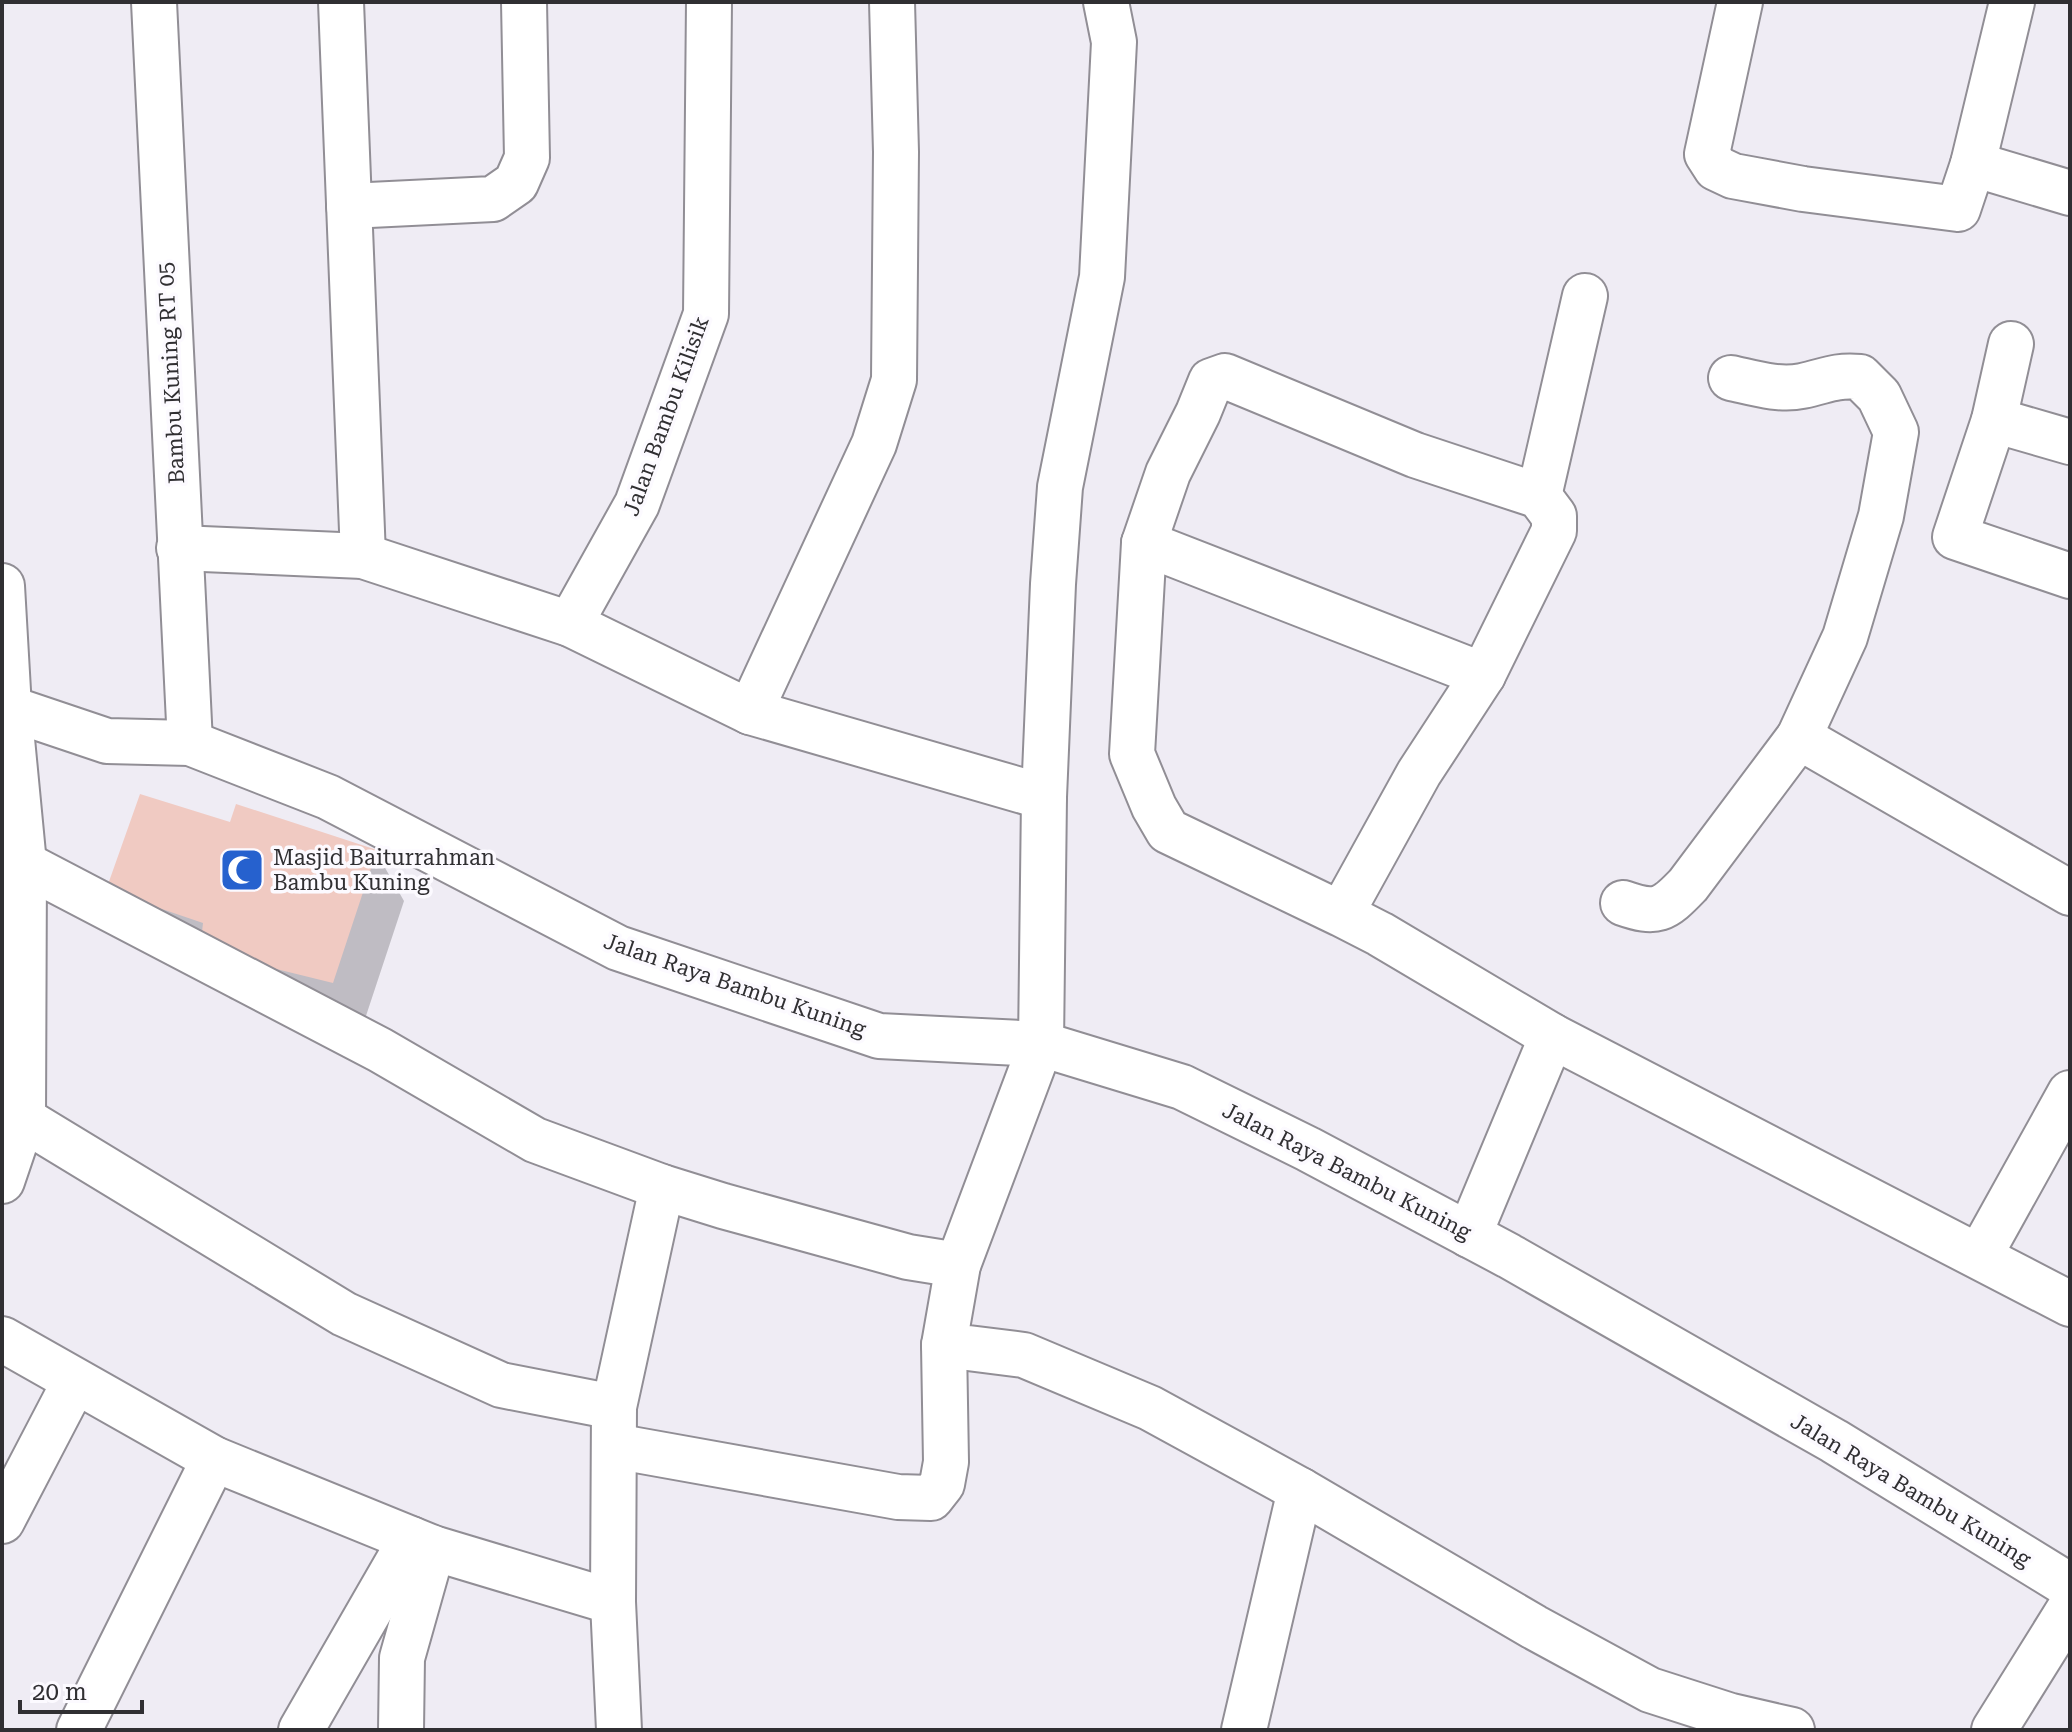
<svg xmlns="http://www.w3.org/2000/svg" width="2072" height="1732" font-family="'Roboto Serif',serif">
<rect width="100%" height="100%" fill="#efecf4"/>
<path fill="#0003" d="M232,825L376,852L404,901L361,1031L230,999L210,964L108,890Z"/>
<path fill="#f0cac2" d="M140,794L230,822L236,804L377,850L333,983L200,950L203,923L106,890Z"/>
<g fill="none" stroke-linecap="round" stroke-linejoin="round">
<g stroke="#918e95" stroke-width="48">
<g id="minor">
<path d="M154,2L190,743"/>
<path d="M341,2L363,556"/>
<path d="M1106,2L1114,42L1102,277L1060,487L1053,584L1044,797L1041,1044L958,1265L944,1345L1024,1355L1150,1408L1300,1490L1534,1627L1650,1690L1731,1716L1792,1730"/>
<path d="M1740,2L1707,154L1716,168L1733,176L1803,189L1958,209L1973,164L2012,2"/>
<path d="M1973,164L2070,193"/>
<path d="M349,206L493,199L516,183L527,158L524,2"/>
<path d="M2011,344L1994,420L1955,537L2070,576"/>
<path d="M1994,420L2070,442"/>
<path d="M1539,496L1585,296"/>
<path d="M1144,543L1483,675"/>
<path d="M179,548L363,556L570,624L750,712L1044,797"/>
<path d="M2,586L9,708L107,741L190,743L328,797L618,948L879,1036L1041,1044L1182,1087L1308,1149L1509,1256L1834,1441L2070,1586"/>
<path d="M570,624L637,504L706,314L709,2"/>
<path d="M2,708H9L24,864L23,1119L2,1181"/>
<path d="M750,712L874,444L894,380L896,152L892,2"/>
<path d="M1799,737L2070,893"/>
<path d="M24,864L380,1050L535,1140L662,1187L723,1206L908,1257L958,1265"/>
<path d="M1623,903C1657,915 1664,910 1688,885L1799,737L1845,637L1881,516L1896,432L1879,396L1860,377C1832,375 1827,381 1802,386C1779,391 1754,383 1731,378"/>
<path d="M1341,914L1168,831L1154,807L1132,754L1144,543L1168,473L1198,413L1211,381L1225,376L1415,455L1539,496L1554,516V531L1483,675L1419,773L1341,914L1380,934L1552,1036"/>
<path d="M23,1119L344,1314L501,1385L614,1407"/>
<path d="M1469,1235L1552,1036L2070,1304"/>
<path d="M1980,1255L2070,1093"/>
<path d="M2,1339L214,1459L433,1548L613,1602"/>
<path d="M614,1446L898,1497L931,1498L942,1484L946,1462L944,1345"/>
<path d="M2,1521L75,1381"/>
<path d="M79,1730L214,1459"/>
<path d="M301,1730L411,1539"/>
<path d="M401,1730L402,1658L433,1548"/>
<path d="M619,1730L613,1602L614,1407L662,1187"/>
<path d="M1244,1730L1300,1490"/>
<path d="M1994,1730L2070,1608"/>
</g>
</g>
<use href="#minor" stroke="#fff" stroke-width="44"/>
</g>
<defs>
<g id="mosque-square" transform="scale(2.3)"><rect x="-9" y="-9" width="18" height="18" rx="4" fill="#2661ce" stroke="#fcfaff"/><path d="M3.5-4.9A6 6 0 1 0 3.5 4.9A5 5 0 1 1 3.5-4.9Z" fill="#fff"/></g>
</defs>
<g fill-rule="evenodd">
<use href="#mosque-square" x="242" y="870"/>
</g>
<g text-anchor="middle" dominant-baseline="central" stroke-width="7" stroke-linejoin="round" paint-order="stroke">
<g font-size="22" fill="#302f32" stroke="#fcfaff">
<text transform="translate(171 373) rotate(-93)">Bambu Kuning RT 05</text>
<text transform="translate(666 416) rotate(-70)">Jalan Bambu Kilisik</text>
<text transform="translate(735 985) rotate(19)">Jalan Raya Bambu Kuning</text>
<text transform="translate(1347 1171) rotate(27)">Jalan Raya Bambu Kuning</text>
<text transform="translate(1911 1490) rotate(31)">Jalan Raya Bambu Kuning</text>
</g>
<g font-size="22" fill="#302f32" stroke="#fcfaff" text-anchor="start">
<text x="273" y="857">Masjid Baiturrahman<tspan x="273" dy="25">Bambu Kuning</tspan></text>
</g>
</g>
<rect width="2072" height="1732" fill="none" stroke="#302f32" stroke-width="8"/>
<path d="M20 1700v12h122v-12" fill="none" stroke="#302f32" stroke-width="4"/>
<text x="32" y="1700" font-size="24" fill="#302f32" stroke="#fcfaff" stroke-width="6" paint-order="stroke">20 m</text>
</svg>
